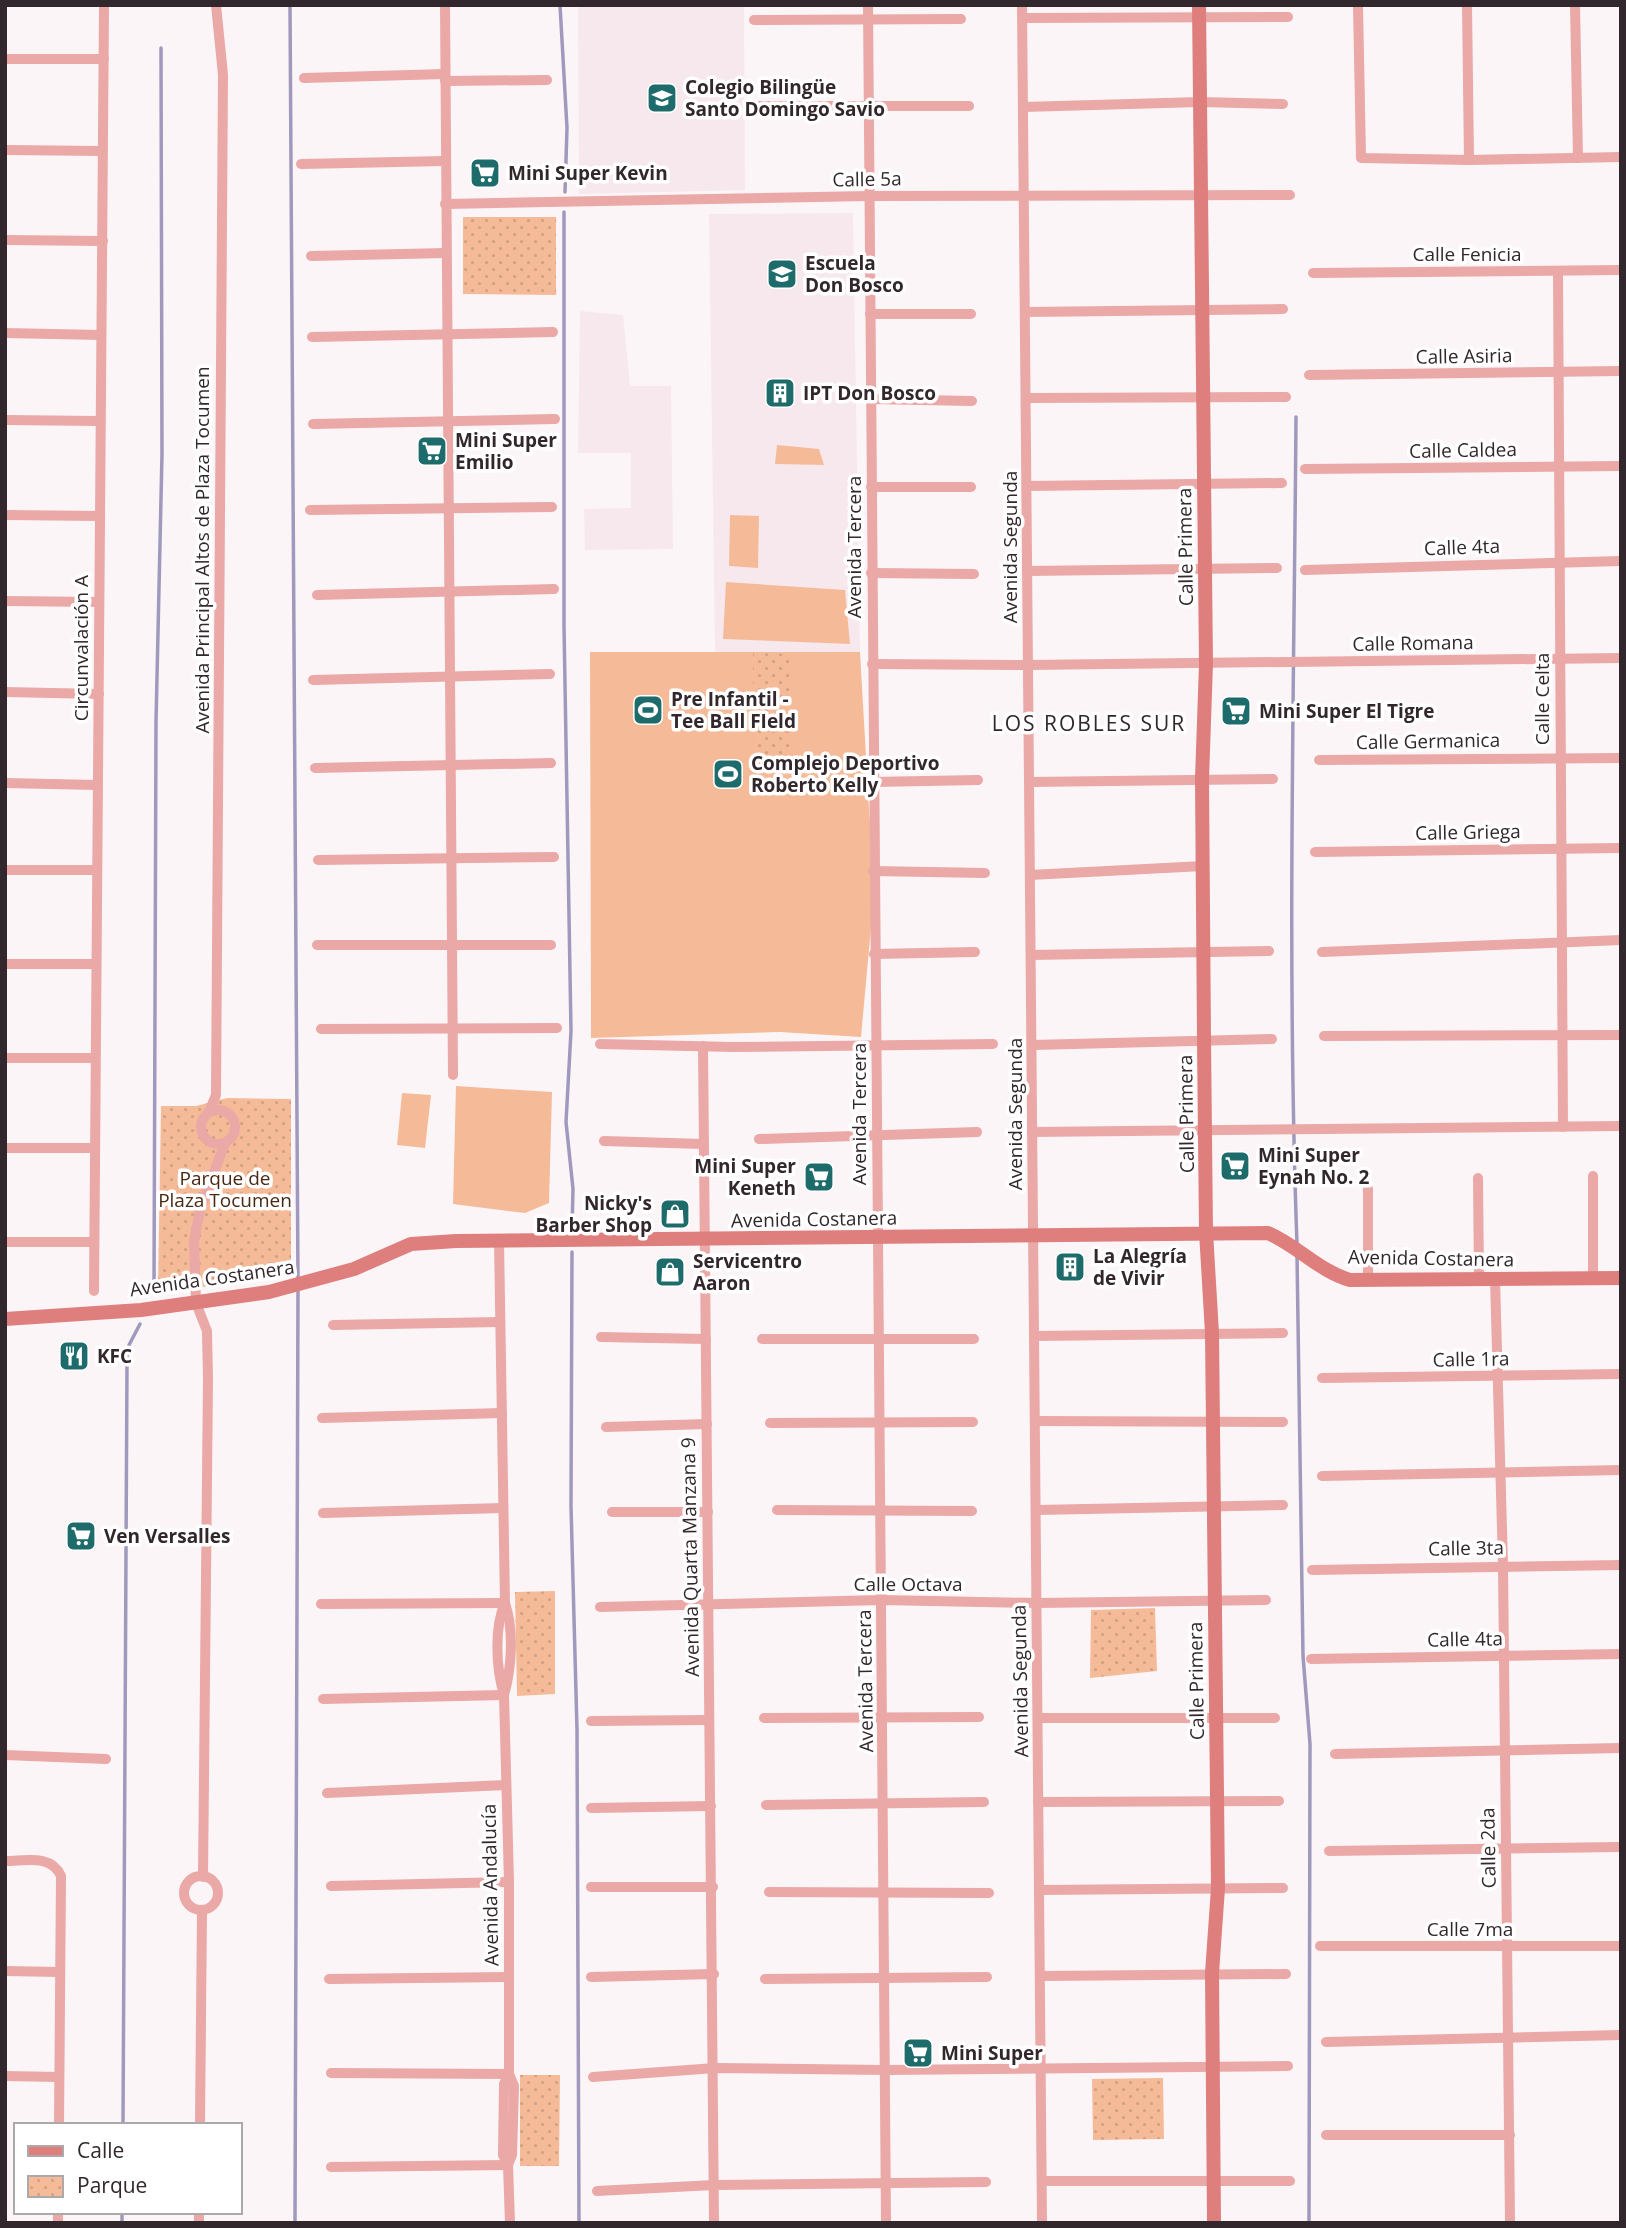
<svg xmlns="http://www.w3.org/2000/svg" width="1626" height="2228" font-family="'Open Sans',sans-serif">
<defs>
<pattern id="park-dots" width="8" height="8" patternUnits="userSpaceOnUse" patternTransform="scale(1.75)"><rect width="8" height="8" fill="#f5bb98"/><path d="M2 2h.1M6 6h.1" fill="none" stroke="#d2a183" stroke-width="1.8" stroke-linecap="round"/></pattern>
</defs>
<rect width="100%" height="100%" fill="#fcf5f8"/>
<g fill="#f7e8ee">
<path d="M578,5H744L745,190L579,194Z"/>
<path d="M853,213L860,652L715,654L709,214Z"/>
<path d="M580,311L623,315L630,386H671L673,549L585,550L584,509L631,508V453H578Z"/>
</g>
<g fill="#f5bb98">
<path d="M777,445L819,449L824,465L775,464Z"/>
<path d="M730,515L759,516L758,568L729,566Z"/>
<path d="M726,582L845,590L850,644L723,639Z"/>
<path d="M590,652H860L874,895L861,1037L780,1032L591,1038Z"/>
<path d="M456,1086L552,1092L549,1203L525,1213L453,1204Z"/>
<path d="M402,1093L431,1095L425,1148L397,1145Z"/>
</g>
<g fill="url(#park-dots)">
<path d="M463,217H556V295L463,294Z"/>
<path d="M753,653L791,654V772H754Z"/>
<path d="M227,1098L291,1099V1271L217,1286L158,1290L161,1106H196Z"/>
<path d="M555,1591V1694L517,1696L515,1592Z"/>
<path d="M1155,1608L1157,1671L1090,1678L1091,1610Z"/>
<path d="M520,2075H560L559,2166H520Z"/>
<path d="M1163,2078L1164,2139L1093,2140L1092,2079Z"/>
</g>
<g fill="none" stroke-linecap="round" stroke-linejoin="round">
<g stroke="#9f99bd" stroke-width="3.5">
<path d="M290,5L298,1281"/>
<path d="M560,5L567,128L565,192"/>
<path d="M564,212V626L571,1031L566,1122L573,1189L572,1230"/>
<path d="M1296,417C1294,692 1287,968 1297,1244"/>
<path d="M572,1252L571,1506L577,1730L579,2223"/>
<path d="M1297,1255L1303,1656L1310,1744L1309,2223"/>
<path d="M154,1289L156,722L162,454L161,48"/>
<path d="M123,2125L127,1363L129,1345L140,1324"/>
<path d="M122,2223V2212"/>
<path d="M295,2223L298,1288"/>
</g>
<g stroke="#eaa8a6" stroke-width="10">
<path d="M445,5L453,1075"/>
<path d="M868,5L886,2223"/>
<path d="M1022,5L1042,2223"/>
<path d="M1358,5L1361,158L1469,160L1621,157"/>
<path d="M1467,5L1469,160"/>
<path d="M1575,5L1578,158"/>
<path d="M1023,18L1288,17"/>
<path d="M754,20L961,19"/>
<path d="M5,59H104"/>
<path d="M304,78L445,74"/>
<path d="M445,81L547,80"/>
<path d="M753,106H969"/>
<path d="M1023,107L1200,102L1283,104"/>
<path d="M5,150L103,151"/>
<path d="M301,164L445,161"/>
<path d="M445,204L869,196L1290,195"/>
<path d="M5,240L103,241"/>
<path d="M311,256L446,253"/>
<path d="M1558,271L1563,1127"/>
<path d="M1313,273L1621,270"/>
<path d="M1025,312L1283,309"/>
<path d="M870,314H971"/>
<path d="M5,333L101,335"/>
<path d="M312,337L553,332"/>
<path d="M1309,375L1621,371"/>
<path d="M1026,398L1286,397"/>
<path d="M871,399L972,401"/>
<path d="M5,420L99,421"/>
<path d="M313,424L555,419"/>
<path d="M1305,469L1621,466"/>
<path d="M1027,486L1282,483"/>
<path d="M871,487H971"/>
<path d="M310,510L552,507"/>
<path d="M5,515L99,516"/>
<path d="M1305,570L1621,561"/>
<path d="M1027,571L1277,568"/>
<path d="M871,573L974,574"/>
<path d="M317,595L554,589"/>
<path d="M5,601L98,602"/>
<path d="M872,664L1028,665L1621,658"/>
<path d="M313,680L550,674"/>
<path d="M5,692L99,694"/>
<path d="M1319,760L1621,758"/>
<path d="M315,768L551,763"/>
<path d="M872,782L978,780"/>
<path d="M1029,782L1273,779"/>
<path d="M5,783L97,785"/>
<path d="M1315,852L1621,848"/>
<path d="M318,860L554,857"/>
<path d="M5,870H96"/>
<path d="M873,871L985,873"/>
<path d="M1030,875L1203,866"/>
<path d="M317,945H551"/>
<path d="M1322,952L1621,940"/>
<path d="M874,954L975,952"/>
<path d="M1031,955L1269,951"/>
<path d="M5,964H96"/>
<path d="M321,1029L557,1028"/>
<path d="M1324,1036L1621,1035"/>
<path d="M600,1044L733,1047L993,1044"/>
<path d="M1032,1045L1272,1039"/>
<path d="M703,1046L714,2223"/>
<path d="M5,1058H94"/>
<circle cx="218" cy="1127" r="17"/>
<path d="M209,1112L216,1095L223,75L216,5"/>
<path d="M1032,1132L1621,1126"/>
<path d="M759,1139L977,1132"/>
<path d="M604,1141L703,1144"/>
<path d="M5,1148H95"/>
<path d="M1593,1176V1278"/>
<path d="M1478,1178L1479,1278"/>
<path d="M1368,1189V1280"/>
<path d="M499,1241L505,1603C514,1630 512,1667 504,1695"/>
<path d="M5,1242H94"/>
<path d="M1495,1279L1503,1565L1510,2223"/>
<path d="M94,1291L104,5"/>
<path d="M333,1325L500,1322"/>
<path d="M1034,1336L1283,1333"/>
<path d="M601,1337L706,1339"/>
<path d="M762,1339H974"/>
<path d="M1322,1378L1621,1374"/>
<path d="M322,1418L502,1413"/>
<path d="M1036,1421L1283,1422"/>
<path d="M770,1423L973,1422"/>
<path d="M606,1427L707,1424"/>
<path d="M1322,1476L1621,1470"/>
<path d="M777,1510L972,1511"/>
<path d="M1036,1510L1283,1505"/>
<path d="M612,1512H708"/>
<path d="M323,1513L503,1508"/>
<path d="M1312,1570L1621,1565"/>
<path d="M505,1603C494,1628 496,1668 504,1695L509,1882V2074L514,2086L512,2155L508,2165"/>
<path d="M321,1604L505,1603"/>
<path d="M600,1607L881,1600L1037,1603L1266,1600"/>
<path d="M1311,1659L1621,1654"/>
<path d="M323,1699L504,1695"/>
<path d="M764,1718L979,1717"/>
<path d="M1038,1718H1275"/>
<path d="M591,1721L709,1720"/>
<path d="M1335,1754L1621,1748"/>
<path d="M5,1755L106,1759"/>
<path d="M327,1793L506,1785"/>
<path d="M1038,1802L1279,1801"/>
<path d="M766,1805L984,1802"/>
<path d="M591,1808L711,1806"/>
<path d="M1329,1851L1621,1847"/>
<path d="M5,1861C26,1861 51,1854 61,1876L59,2125"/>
<circle cx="201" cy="1893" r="17"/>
<path d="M203,1877L208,1379L207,1331L196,1303L194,1241L200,1210L225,1143"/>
<path d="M331,1886L509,1882"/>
<path d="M591,1887H713"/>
<path d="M1039,1890L1283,1888"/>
<path d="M769,1892L989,1893"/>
<path d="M1320,1946H1621"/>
<path d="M5,1971L59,1972"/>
<path d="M1040,1976L1286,1974"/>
<path d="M591,1977L714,1974"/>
<path d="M329,1979L509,1977"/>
<path d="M765,1979L987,1977"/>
<path d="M1326,2042L1621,2035"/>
<path d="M331,2073L509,2074"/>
<path d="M509,2074L504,2084L503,2155L508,2165L510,2223"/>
<path d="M5,2076L59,2077"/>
<path d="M593,2077L715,2068L886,2070L1288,2066"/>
<path d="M200,2125L202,1910"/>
<path d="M1326,2135H1510"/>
<path d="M331,2167L508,2165"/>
<path d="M1042,2181H1290"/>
<path d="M597,2191L714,2185L986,2182"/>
<path d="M58,2223V2212"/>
<path d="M199,2223V2212"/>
</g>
<g stroke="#de7f7e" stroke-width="14">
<path d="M1199,5L1206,664L1202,779L1204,1038L1206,1232L1212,1333L1218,1888L1212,1973L1214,2223"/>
<path d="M5,1319L141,1310L269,1292L354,1269L411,1244L456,1241L1268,1233C1298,1246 1319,1271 1350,1280L1621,1278"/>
</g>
</g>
<defs>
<g id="school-square" transform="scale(1.575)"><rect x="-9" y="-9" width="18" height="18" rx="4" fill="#1e6b6b" stroke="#fff"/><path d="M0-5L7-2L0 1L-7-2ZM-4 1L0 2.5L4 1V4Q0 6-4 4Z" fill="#fff"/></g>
<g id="supermarket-square" transform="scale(1.575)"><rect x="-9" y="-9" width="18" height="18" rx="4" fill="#1e6b6b" stroke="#fff"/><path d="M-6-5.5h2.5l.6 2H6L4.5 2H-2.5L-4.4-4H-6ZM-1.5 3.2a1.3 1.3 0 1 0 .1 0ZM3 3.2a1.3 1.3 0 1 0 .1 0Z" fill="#fff"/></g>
<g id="building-square" transform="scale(1.575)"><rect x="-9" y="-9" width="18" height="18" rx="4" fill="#1e6b6b" stroke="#fff"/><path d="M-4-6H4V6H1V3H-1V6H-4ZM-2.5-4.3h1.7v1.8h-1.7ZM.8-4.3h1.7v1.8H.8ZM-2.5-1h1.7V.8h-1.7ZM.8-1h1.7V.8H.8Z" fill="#fff"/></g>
<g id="stadium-square" transform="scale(1.575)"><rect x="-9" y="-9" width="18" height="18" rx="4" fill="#1e6b6b" stroke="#fff"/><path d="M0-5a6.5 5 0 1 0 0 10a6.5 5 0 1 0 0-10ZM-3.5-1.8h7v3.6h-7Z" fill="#fff"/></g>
<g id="shop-square" transform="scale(1.575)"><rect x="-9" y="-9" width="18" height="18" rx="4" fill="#1e6b6b" stroke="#fff"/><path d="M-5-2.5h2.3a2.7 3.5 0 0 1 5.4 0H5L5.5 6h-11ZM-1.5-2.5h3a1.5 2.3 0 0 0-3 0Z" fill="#fff"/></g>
<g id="restaurant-square" transform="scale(1.575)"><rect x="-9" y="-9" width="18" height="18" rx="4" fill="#1e6b6b" stroke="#fff"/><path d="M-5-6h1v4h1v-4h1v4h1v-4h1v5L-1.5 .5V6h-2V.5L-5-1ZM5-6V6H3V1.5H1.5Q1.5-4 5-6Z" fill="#fff"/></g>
</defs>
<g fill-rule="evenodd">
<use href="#school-square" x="662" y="98"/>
<use href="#supermarket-square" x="485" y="173"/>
<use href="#school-square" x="782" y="274"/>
<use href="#building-square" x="780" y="393"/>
<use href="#supermarket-square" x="432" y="451"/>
<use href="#stadium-square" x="648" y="710"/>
<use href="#supermarket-square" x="1236" y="711"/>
<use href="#stadium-square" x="728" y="774"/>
<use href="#supermarket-square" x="1235" y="1166"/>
<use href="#supermarket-square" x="819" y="1177"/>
<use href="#shop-square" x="675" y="1214"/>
<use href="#building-square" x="1070" y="1267"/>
<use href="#shop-square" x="670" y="1272"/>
<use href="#restaurant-square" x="74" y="1356"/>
<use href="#supermarket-square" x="81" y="1536"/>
<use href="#supermarket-square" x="918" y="2053"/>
</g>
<g text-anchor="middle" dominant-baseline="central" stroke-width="7" stroke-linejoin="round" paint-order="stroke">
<g font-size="19" font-weight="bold" fill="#32272c" stroke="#fff" text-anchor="start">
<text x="685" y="87">Colegio Bilingüe<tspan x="685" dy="22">Santo Domingo Savio</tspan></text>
<text x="508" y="173">Mini Super Kevin</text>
<text x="805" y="263">Escuela<tspan x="805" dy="22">Don Bosco</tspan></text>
<text x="803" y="393">IPT Don Bosco</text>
<text x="455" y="440">Mini Super<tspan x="455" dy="22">Emilio</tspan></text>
<text x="671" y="699">Pre Infantil -<tspan x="671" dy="22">Tee Ball FIeld</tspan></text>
<text x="1259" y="711">Mini Super El Tigre</text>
<text x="751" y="763">Complejo Deportivo<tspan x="751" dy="22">Roberto Kelly</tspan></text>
<text x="1258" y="1155">Mini Super<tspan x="1258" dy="22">Eynah No. 2</tspan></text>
<text x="796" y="1166" text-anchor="end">Mini Super<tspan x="796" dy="22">Keneth</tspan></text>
<text x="652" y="1203" text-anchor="end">Nicky's<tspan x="652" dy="22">Barber Shop</tspan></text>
<text x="1093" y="1256">La Alegría<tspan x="1093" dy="22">de Vivir</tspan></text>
<text x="693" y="1261">Servicentro<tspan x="693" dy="22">Aaron</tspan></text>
<text x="97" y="1356">KFC</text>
<text x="104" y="1536">Ven Versalles</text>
<text x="941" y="2053">Mini Super</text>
</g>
<g font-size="19" fill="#32272c" stroke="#fff">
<text transform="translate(867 179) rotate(-1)">Calle 5a</text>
<text x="1467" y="254">Calle Fenicia</text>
<text transform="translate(1464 356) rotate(-1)">Calle Asiria</text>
<text transform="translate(1463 450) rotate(-1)">Calle Caldea</text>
<text transform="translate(854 547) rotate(-90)">Avenida Tercera</text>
<text transform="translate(1010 547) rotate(-90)">Avenida Segunda</text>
<text transform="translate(1185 547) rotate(-91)">Calle Primera</text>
<text transform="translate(1462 547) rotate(-2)">Calle 4ta</text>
<text transform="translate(202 550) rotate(-90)">Avenida Principal Altos de Plaza Tocumen</text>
<text transform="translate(1413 643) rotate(-1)">Calle Romana</text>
<text transform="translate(81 648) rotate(-90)">Circunvalación A</text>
<text transform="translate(1542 699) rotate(-90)">Calle Celta</text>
<text transform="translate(1428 741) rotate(-1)">Calle Germanica</text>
<text transform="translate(1468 832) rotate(-1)">Calle Griega</text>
<text transform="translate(859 1114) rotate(-90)">Avenida Tercera</text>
<text transform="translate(1015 1114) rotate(-90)">Avenida Segunda</text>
<text transform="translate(1186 1114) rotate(-91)">Calle Primera</text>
<text transform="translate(814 1219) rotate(-1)">Avenida Costanera</text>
<text transform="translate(1431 1258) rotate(1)">Avenida Costanera</text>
<text transform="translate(212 1278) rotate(-8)">Avenida Costanera</text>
<text transform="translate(1471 1359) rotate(-1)">Calle 1ra</text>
<text transform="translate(1466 1548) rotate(-1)">Calle 3ta</text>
<text transform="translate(690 1557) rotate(-91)">Avenida Quarta Manzana 9</text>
<text x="908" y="1584">Calle Octava</text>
<text transform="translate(1465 1639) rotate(-1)">Calle 4ta</text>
<text transform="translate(865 1681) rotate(-91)">Avenida Tercera</text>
<text transform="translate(1020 1681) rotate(-91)">Avenida Segunda</text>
<text transform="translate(1196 1681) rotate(-91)">Calle Primera</text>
<text transform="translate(1488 1848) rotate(-91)">Calle 2da</text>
<text transform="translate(490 1885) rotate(-91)">Avenida Andalucía</text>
<text x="1470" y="1929">Calle 7ma</text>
</g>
<g font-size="19" fill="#482914" stroke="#fff">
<text x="225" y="1178">Parque de<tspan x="225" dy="22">Plaza Tocumen</tspan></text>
</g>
<g font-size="21" letter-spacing="2" fill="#32272c" stroke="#fff">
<text x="1089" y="723">LOS ROBLES SUR</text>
</g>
</g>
<rect width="1626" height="2228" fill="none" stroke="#32272c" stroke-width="14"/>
<rect x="14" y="2123" width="228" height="91" fill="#ffffff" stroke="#ada9ab" stroke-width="2"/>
<rect x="28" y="2146" width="35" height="10" fill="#de7f7e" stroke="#ada9ab" stroke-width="2"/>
<text x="77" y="2158" font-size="21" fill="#32272c">Calle</text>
<rect x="28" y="2176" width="35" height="21" fill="url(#park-dots)" stroke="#ada9ab" stroke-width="2"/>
<text x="77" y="2193" font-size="21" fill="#32272c">Parque</text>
</svg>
